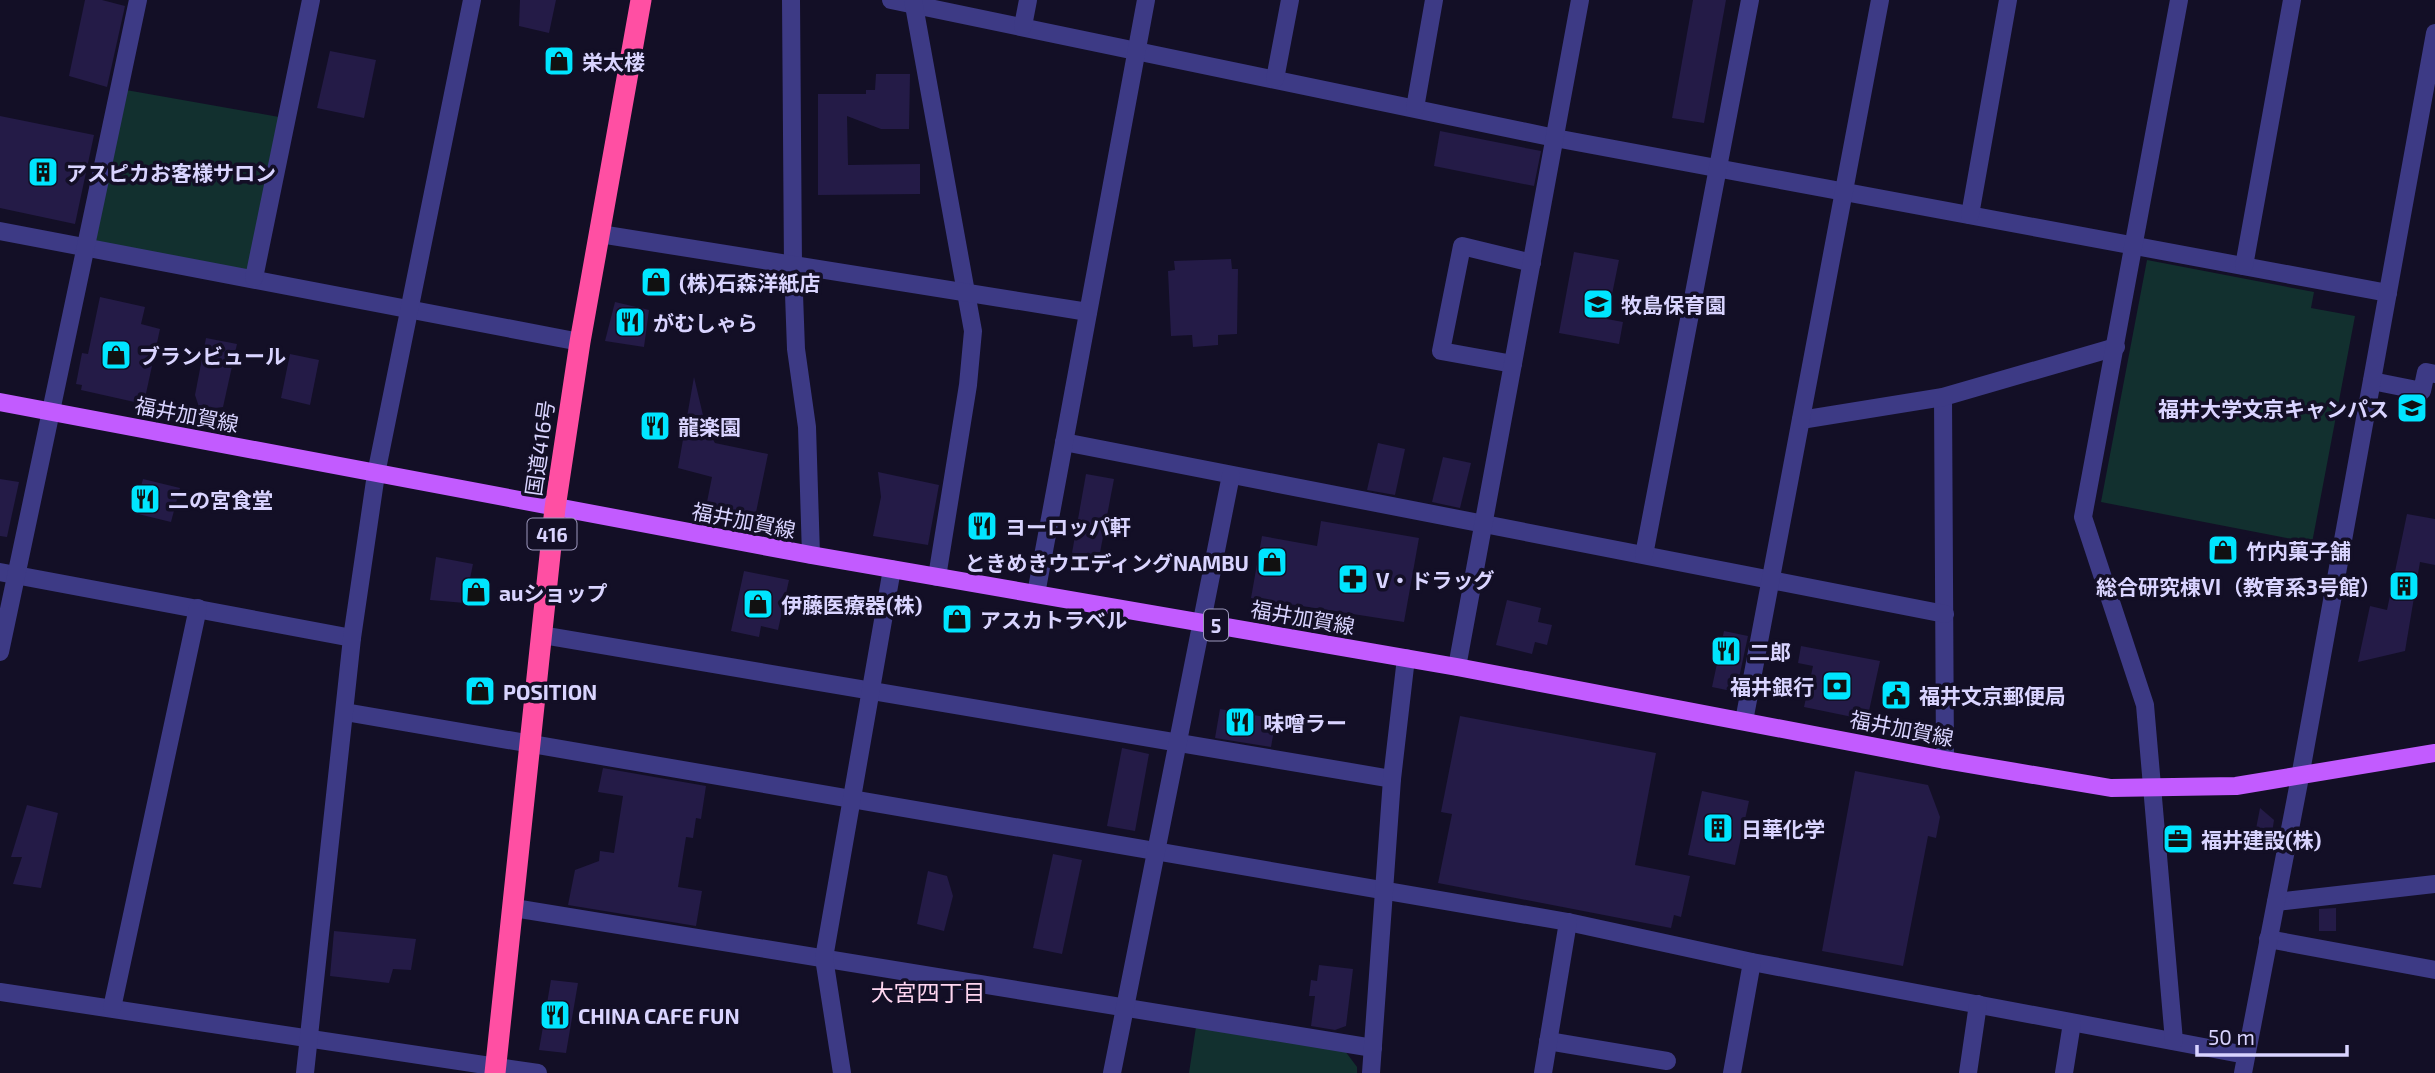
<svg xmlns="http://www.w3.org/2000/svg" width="2435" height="1073" font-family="'Exo 2','Noto Sans JP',sans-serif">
<rect width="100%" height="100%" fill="#130f26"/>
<g fill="#12302f">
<path d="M126,90L279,117L247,272L95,244Z"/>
<path d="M2147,260L2314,292L2311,308L2355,316L2312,543L2101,502Z"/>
<path d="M1196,1027L1345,1051L1357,1067V1073H1189Z"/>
</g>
<g fill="#241b47">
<path d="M85,0H102L125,6L107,87L69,76Z"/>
<path d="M520,0H556L549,33L519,26Z"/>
<path d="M1693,0H1726L1704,123L1672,118Z"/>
<path d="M330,51L376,60L364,118L317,108Z"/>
<path d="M876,74H910L909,129H881L847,116L848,165L920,164V194L818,195V94H866V90H875Z"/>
<path d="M0,116L94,135L75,224L0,208Z"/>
<path d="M1440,131L1541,151L1534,186L1434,166Z"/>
<path d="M1574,252L1619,260L1607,319L1623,322L1619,344L1559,333Z"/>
<path d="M1231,259L1232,269H1238L1237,334L1218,335V345L1193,347L1192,335L1171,336L1168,271L1175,270L1174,261Z"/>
<path d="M100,297L145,307L141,324L160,329L145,398L139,403L81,390L82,385L76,384L82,353L88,354Z"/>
<path d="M615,302L649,310L644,347L605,341Z"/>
<path d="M206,338L237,344L223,407L200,410L195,395Z"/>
<path d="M290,354L319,360L310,405L281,398Z"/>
<path d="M694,377L706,428L715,443L768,454L754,522L705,512L712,477L678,468Z"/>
<path d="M1378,443L1405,449L1395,495L1367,490Z"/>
<path d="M1443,457L1471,463L1460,508L1432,502Z"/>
<path d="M878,472L939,485L928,545L873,536L881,497Z"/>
<path d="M1086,474L1114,479L1099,558L1072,553Z"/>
<path d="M0,479L19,482L7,537L0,536Z"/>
<path d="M143,479L180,488L171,522L134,513Z"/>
<path d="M2407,514L2435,519V565L2420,562L2405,651L2358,662L2370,606L2387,610Z"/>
<path d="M1321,521L1419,538L1404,622L1251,598L1262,536L1317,546Z"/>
<path d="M436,557L473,564L465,603L430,600Z"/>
<path d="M744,571L789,580L778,630L761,626L759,637L731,631Z"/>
<path d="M1507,600L1541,608L1538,622L1552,625L1547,645L1535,642L1532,654L1496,645Z"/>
<path d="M1724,631L1748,636L1736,692L1712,687Z"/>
<path d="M1801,646L1880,661L1867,720L1804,707L1813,666L1798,663Z"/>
<path d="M1220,709L1276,719L1271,747L1215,738Z"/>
<path d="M1460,716L1656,753L1635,865L1690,876L1681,917L1674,915L1671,928L1438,883L1452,814L1441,812Z"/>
<path d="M1122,748L1149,754L1135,831L1107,826Z"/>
<path d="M603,768L706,786L701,819L696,818L693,838L686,837L678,887L702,891L696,926L568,905L575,870L599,861L600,851L614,853L623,796L598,792Z"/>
<path d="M1855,771L1928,785L1940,817L1936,838L1928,836L1903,966L1822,951Z"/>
<path d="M1702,791L1749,801L1735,865L1688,855Z"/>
<path d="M27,805L58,813L41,888L13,884L22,857H11Z"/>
<path d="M2260,808L2274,820L2269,852L2252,850Z"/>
<path d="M1053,854L1082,860L1062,954L1033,948Z"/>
<path d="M928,871L947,876L953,896L944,931L917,924Z"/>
<path d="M2336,908V931H2319V909Z"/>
<path d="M334,931L416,939L411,970L393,969L389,983L330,976Z"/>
<path d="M1319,965L1353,969L1346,1026L1335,1030L1311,1026L1315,996H1309L1311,980L1317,981Z"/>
<path d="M551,980L578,983L566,1053L539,1050Z"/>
</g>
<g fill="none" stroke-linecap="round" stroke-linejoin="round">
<g stroke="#3d3a85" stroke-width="18">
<path d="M791,0L793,267L796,349L807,427L811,555"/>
<path d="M891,0L1555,138L2388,293"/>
<path d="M913,0L973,331L968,385L937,577"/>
<path d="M1023,26L1028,0"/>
<path d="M1275,79L1290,0"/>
<path d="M1415,108L1434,0"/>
<path d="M1970,215L2008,0"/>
<path d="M0,231L580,342"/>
<path d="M600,234L1088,312"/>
<path d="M2244,266L2292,0"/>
<path d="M254,278L311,0"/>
<path d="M1513,364L1441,351L1462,246L1532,263"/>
<path d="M2372,381L2422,391L2426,372L2435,374"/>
<path d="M1943,397L1945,760"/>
<path d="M1801,420L1943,397L2116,347"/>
<path d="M1064,442L1945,614"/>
<path d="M1644,555L1750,0"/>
<path d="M0,572L352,638"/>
<path d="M1036,594L1146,0"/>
<path d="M542,635L1392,779"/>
<path d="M0,652L138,0"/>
<path d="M1457,667L1580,0"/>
<path d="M345,712L1568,922L1752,962L2246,1055"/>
<path d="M1744,721L1880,0"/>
<path d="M2276,902L2435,884"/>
<path d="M514,908L1373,1048"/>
<path d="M2268,939L2435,970"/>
<path d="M0,992L538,1073"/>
<path d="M112,1008L198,608"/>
<path d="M1548,1041L1667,1061"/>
<path d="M2174,1041L2145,705L2083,517L2179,0"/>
<path d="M305,1073L352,638L376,474L472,0"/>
<path d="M842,1073L824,958L892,569"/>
<path d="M1112,1073L1231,475"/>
<path d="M1371,1073L1392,779L1406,658"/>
<path d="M1543,1073L1568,922"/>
<path d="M1732,1073L1752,962"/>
<path d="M1968,1073L1978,1004"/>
<path d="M2064,1073L2072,1023"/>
<path d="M2243,1073L2300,777L2435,33"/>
</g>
<path stroke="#c25bff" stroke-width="18" d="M0,402L811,555L1457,667L1945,760L2111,788L2236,786L2435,753"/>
<path stroke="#ff4fa3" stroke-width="21" d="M495,1073L555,508L580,342L641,0"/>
</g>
<defs>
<g id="shop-square" transform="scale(1.575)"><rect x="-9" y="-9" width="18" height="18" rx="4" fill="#00e5ff" stroke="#130f26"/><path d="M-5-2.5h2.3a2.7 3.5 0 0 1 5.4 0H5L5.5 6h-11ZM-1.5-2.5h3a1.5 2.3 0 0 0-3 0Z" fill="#111"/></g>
<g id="building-square" transform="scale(1.575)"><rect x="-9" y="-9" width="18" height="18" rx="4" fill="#00e5ff" stroke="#130f26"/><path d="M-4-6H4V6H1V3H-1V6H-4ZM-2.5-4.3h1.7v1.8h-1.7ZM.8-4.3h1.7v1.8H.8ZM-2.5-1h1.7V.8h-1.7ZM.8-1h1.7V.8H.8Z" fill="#111"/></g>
<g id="school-square" transform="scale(1.575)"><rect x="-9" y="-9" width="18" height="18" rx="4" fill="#00e5ff" stroke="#130f26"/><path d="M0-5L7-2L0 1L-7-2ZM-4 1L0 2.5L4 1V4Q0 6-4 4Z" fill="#111"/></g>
<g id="restaurant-square" transform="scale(1.575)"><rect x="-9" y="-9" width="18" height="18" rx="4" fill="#00e5ff" stroke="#130f26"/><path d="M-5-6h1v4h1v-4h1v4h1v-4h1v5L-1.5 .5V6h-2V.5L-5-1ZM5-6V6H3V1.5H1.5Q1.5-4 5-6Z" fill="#111"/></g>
<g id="university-square" transform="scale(1.575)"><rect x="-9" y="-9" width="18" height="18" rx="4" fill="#00e5ff" stroke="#130f26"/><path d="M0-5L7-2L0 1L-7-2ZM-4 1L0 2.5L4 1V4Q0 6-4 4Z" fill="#111"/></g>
<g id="pharmacy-square" transform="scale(1.575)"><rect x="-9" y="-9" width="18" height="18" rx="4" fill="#00e5ff" stroke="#130f26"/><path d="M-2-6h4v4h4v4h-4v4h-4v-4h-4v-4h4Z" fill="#111"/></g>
<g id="bank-square" transform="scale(1.575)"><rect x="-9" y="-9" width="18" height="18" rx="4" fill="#00e5ff" stroke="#130f26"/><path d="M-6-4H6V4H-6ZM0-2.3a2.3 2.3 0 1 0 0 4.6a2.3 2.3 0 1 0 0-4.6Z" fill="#111"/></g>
<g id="civic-square" transform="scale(1.575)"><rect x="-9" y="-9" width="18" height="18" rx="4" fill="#00e5ff" stroke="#130f26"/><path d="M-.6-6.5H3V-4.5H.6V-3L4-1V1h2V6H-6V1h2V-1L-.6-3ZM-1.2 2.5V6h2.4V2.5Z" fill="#111"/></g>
<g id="office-square" transform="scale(1.575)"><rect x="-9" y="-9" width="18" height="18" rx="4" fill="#00e5ff" stroke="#130f26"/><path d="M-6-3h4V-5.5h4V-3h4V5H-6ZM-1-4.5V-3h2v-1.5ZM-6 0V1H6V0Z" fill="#111"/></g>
</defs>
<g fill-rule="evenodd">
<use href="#shop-square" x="559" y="61"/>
<use href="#building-square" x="43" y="172"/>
<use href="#shop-square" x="656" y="282"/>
<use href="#school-square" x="1598" y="304"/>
<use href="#restaurant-square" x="630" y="322"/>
<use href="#shop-square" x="116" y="355"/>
<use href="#university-square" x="2412" y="408"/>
<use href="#restaurant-square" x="655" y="426"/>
<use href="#restaurant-square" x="145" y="499"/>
<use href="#restaurant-square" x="982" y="526"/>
<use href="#shop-square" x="2223" y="550"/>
<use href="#shop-square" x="1272" y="562"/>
<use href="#pharmacy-square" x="1353" y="579"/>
<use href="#building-square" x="2404" y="586"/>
<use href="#shop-square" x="476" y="592"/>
<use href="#shop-square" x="758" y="604"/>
<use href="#shop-square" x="957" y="619"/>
<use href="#restaurant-square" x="1726" y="651"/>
<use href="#bank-square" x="1837" y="686"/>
<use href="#shop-square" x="480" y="691"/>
<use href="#civic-square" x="1896" y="695"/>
<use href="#restaurant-square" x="1240" y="722"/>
<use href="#building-square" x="1718" y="828"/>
<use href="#office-square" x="2178" y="839"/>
<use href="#restaurant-square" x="555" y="1015"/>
</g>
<g text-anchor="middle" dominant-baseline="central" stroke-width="7" stroke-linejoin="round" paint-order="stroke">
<g fill="#130f26" stroke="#9e99be" stroke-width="2">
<rect x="527.5" y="518.5" width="49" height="31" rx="5"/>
<rect x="1204" y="609.5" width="24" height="31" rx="5"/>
</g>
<g font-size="19" font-weight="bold" fill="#d9d4ff">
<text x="552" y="534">416</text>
<text x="1216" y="625">5</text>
</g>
<g font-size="21" font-weight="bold" fill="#d9d4ff" stroke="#130f26" text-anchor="start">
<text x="582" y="61">栄太楼</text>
<text x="66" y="172">アスピカお客様サロン</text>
<text x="679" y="282">(株)石森洋紙店</text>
<text x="1621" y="304">牧島保育園</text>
<text x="653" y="322">がむしゃら</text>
<text x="139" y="355">ブランビュール</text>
<text x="2389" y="408" text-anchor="end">福井大学文京キャンパス</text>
<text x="678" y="426">龍楽園</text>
<text x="168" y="499">二の宮食堂</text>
<text x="1005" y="526">ヨーロッパ軒</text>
<text x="2246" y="550">竹内菓子舗</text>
<text x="1249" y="562" text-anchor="end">ときめきウエディングNAMBU</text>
<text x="1376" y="579">V・ドラッグ</text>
<text x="2381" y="586" text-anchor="end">総合研究棟Ⅵ（教育系3号館）</text>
<text x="499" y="592">auショップ</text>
<text x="781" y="604">伊藤医療器(株)</text>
<text x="980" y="619">アスカトラベル</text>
<text x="1749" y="651">二郎</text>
<text x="1814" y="686" text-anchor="end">福井銀行</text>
<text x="503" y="691">POSITION</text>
<text x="1919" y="695">福井文京郵便局</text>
<text x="1263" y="722">味噌ラー</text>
<text x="1741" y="828">日華化学</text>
<text x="2201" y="839">福井建設(株)</text>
<text x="578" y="1015">CHINA CAFE FUN</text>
</g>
<g font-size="21" fill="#d9d4ff" stroke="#130f26">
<text transform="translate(187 414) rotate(11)">福井加賀線</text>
<text transform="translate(539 448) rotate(-82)">国道416号</text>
<text transform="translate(744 520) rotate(11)">福井加賀線</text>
<text transform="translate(1303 617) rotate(10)">福井加賀線</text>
<text transform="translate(1902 728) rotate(11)">福井加賀線</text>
</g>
<g font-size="23" fill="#ffd6f0" stroke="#130f26">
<text x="928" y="992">大宮四丁目</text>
</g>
</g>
<path d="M2197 1045v10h150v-10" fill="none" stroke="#d9d4ff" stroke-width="3.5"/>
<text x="2208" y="1045" font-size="21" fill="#d9d4ff" stroke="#130f26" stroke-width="5" paint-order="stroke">50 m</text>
</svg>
